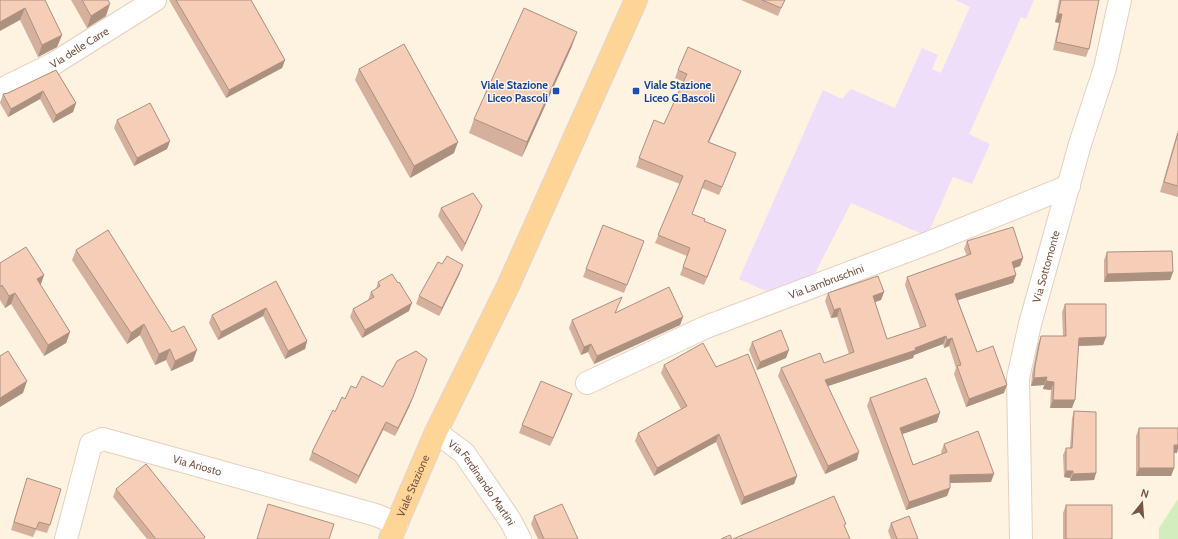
<svg xmlns="http://www.w3.org/2000/svg" width="1178" height="539" font-family="Cabin,sans-serif">
<rect width="100%" height="100%" fill="#fef2e1"/>
<path fill="#efdefa" d="M955,0H1034L1026,19L1021,17L969,134L990,144L972,184L953,177L927,236L851,203L811,281L777,296L739,279L823,90L842,99L851,89L895,108L922,48L938,55L932,69L941,73L970,7Z"/>
<path fill="#d3edbf" d="M1178,499V539H1159V528Z"/>
<g fill="none" stroke-linecap="round" stroke-linejoin="round">
<g stroke="#e5cfbf" stroke-width="24">
<g id="minor">
<path id="s1" d="M0,90L53,64L155,0"/>
<path id="s2" d="M587,383L706,327L928,243L1069,186"/>
<path id="s3" d="M436,432L464,453L510,520L520,539"/>
<path id="s4" d="M66,539L91,444L103,439L376,515L397,524"/>
<path id="s5" d="M1021,539L1018,378L1030,324L1080,144L1105,68L1120,0"/>
</g>
</g>
<g stroke="#ded6d3" stroke-width="24">
<g id="major">
<path id="s6" d="M390,539L436,432L508,286L636,0"/>
</g>
</g>
<use href="#minor" stroke="#fff" stroke-width="22"/>
<use href="#major" stroke="#ffd497" stroke-width="22"/>
</g>
<g fill="#d4b09d">
<path d="M0,0H45L62,35L57,47L38,57L20,20Z"/>
<path d="M71,0H108L106,16L87,28Z"/>
<path d="M169,0H251L285,60L282,68L226,98Z"/>
<path d="M741,0H785L778,16Z"/>
<path d="M1059,0H1099L1089,49L1086,57L1053,50L1059,23L1055,22Z"/>
<path d="M572,46L522,157L469,133L474,119Z"/>
<path d="M359,69L454,153L410,178L355,80Z"/>
<path d="M56,70L76,103L73,112L53,123L40,99L8,117L0,103L3,94L8,93Z"/>
<path d="M678,70L738,79L709,142L736,153L719,195L702,188L692,214L704,221L723,238L704,285L680,275L687,256L655,243L680,184L636,167L639,158L664,124L684,82L675,78Z"/>
<path d="M117,120L170,141L167,149L134,166L114,128Z"/>
<path d="M1178,130V197L1160,192Z"/>
<path d="M441,208L479,214L462,252L438,216Z"/>
<path d="M644,241L624,293L583,277L586,269Z"/>
<path d="M967,241L1023,258L1020,266L1014,268L1016,275L1013,283L958,300L977,352L1004,393L966,407L954,374L956,368L949,346L944,348L943,344L914,355L913,358L828,386L857,460L825,474L778,376L781,368L824,363L849,354L837,317L831,318L825,301L828,293L884,292L881,300L875,302L887,339L920,328L905,285L907,277L967,256L964,249Z"/>
<path d="M76,250L172,332L193,361L171,371L166,360L155,365L140,335L127,344L72,260Z"/>
<path d="M1107,252L1173,272L1170,280L1104,282V260Z"/>
<path d="M0,263L44,275L40,285L70,332L66,343L44,356L11,304L5,308L0,300Z"/>
<path d="M460,273L439,316L416,304L419,296Z"/>
<path d="M276,281L307,341L305,349L285,359L263,316L218,340L209,323L212,315Z"/>
<path d="M378,282L409,311L362,338L350,317L353,309L368,300L371,292L376,289Z"/>
<path d="M1065,304L1106,337L1103,345L1079,346L1072,408H1050L1051,390L1043,389L1044,385L1031,386L1032,374L1038,344L1041,336H1063L1062,312Z"/>
<path d="M616,312L683,317L680,325L594,364L588,352L581,355L569,328L572,320Z"/>
<path d="M752,342L786,358L757,370L749,350Z"/>
<path d="M664,365L716,367L797,476L794,484L741,505L716,442L654,476L635,441L638,433L681,409L661,373Z"/>
<path d="M356,388L410,405L395,436L383,430L356,484L309,460L312,452L345,399Z"/>
<path d="M870,398L937,422L902,434L913,465L942,454L941,452L944,444L991,482L950,483V488L947,496L906,510L867,406Z"/>
<path d="M569,402L550,446L519,433L522,425Z"/>
<path d="M1074,411L1096,435V473L1094,480L1070,481V478L1064,477L1063,455L1066,448H1070L1072,418Z"/>
<path d="M1139,428L1177,453H1174V468L1171,476H1136V436Z"/>
<path d="M27,478L50,525L47,533L36,530L33,537L11,530Z"/>
<path d="M116,489L205,537L204,539H147L113,497Z"/>
<path d="M1066,505L1112,539H1063V513Z"/>
<path d="M534,516L578,539H538L531,524Z"/>
<path d="M891,523L918,539H891L888,531Z"/>
</g>
<g fill="#ac9080">
<path d="M110,4L106,16L87,28L91,16Z"/>
<path d="M25,8L20,20L0,31V22Z"/>
<path d="M1058,14H1062L1059,23L1055,22Z"/>
<path d="M577,32L572,46L522,157L527,142Z"/>
<path d="M62,35L57,47L38,57L42,45Z"/>
<path d="M285,60L282,68L226,98L229,90Z"/>
<path d="M741,71L738,79L705,150L708,142Z"/>
<path d="M43,91L40,99L8,117L11,109Z"/>
<path d="M76,103L73,112L53,123L56,115Z"/>
<path d="M170,141L167,149L134,166L137,158Z"/>
<path d="M458,142L454,153L410,178L414,166Z"/>
<path d="M482,206L479,214L462,252L465,244Z"/>
<path d="M726,230L723,238L704,285L707,277Z"/>
<path d="M1023,258L1020,266L1009,270L1012,262Z"/>
<path d="M463,265L460,273L439,316L442,308Z"/>
<path d="M1173,272L1170,280L1104,282L1107,274Z"/>
<path d="M44,275L40,287L37,279Z"/>
<path d="M1016,275L1013,283L952,302L955,294Z"/>
<path d="M884,292L881,300L870,304L873,296Z"/>
<path d="M15,293L11,304L5,308L9,296Z"/>
<path d="M412,303L409,311L362,338L365,330Z"/>
<path d="M266,308L263,316L218,340L221,332Z"/>
<path d="M840,308L837,317L831,318L834,310Z"/>
<path d="M683,317L680,325L594,364L597,356Z"/>
<path d="M144,324L140,335L127,344L131,333Z"/>
<path d="M70,332L66,343L44,356L48,345Z"/>
<path d="M946,336L943,344L914,355L913,358L822,388L825,380Z"/>
<path d="M1106,337L1103,345L1076,346L1079,338Z"/>
<path d="M952,338L949,346L944,348L947,340Z"/>
<path d="M307,341L305,349L285,359L288,351Z"/>
<path d="M591,344L588,352L581,355L584,347Z"/>
<path d="M170,349L166,360L155,365L159,354Z"/>
<path d="M197,350L193,361L171,371L175,361Z"/>
<path d="M789,350L786,358L757,370L760,362Z"/>
<path d="M427,359L410,405L395,436L398,428Z"/>
<path d="M1047,377L1044,385L1031,386L1034,378Z"/>
<path d="M27,381L23,393L0,407V398Z"/>
<path d="M1046,381L1054,382L1051,390L1043,389Z"/>
<path d="M1007,385L1004,393L966,407L969,399Z"/>
<path d="M572,394L569,402L550,446L553,438Z"/>
<path d="M1053,400H1075L1072,408H1050Z"/>
<path d="M940,413L937,422L897,436L900,428Z"/>
<path d="M386,422L383,430L356,484L359,476Z"/>
<path d="M719,434L716,442L654,476L657,468Z"/>
<path d="M1174,445H1178V449L1177,453H1171Z"/>
<path d="M859,452L857,460L825,474L828,466Z"/>
<path d="M1139,468H1174L1171,476H1136Z"/>
<path d="M1066,471H1073L1070,478L1064,477Z"/>
<path d="M1096,473L1094,480L1070,481L1073,474Z"/>
<path d="M994,474L991,482L947,483L950,475Z"/>
<path d="M797,476L794,484L741,505L744,497Z"/>
<path d="M950,488L947,496L906,510L909,502Z"/>
</g>
<g fill="#f6cdb7" stroke="#ac9080">
<path d="M0,0H45L62,35L42,45L25,8L0,22Z"/>
<path d="M82,0H108L110,4L91,16Z"/>
<path d="M176,0H251L285,60L229,90Z"/>
<path d="M762,0H785L781,8Z"/>
<path d="M1061,0H1099L1089,49L1056,42L1062,14H1058Z"/>
<path d="M524,8L577,32L527,142L474,119Z"/>
<path d="M404,44L458,142L414,166L359,69Z"/>
<path d="M688,47L741,71L708,142L736,153L722,187L705,180L692,214L705,219L704,221L726,230L707,277L683,267L690,248L658,235L683,176L639,158L654,120L664,124L687,74L678,70Z"/>
<path d="M56,70L76,103L56,115L43,91L11,109L3,94L8,93Z"/>
<path d="M150,103L170,141L137,158L117,120Z"/>
<path d="M1178,133V186L1164,182Z"/>
<path d="M473,193L482,206L465,244L441,208Z"/>
<path d="M603,225L644,241L627,285L586,269Z"/>
<path d="M1013,227L1023,258L1012,262L1016,275L955,294L977,352L993,346L1007,385L969,399L957,366L961,365L952,338L947,340L946,336L915,348L916,350L825,380L859,452L828,466L781,368L820,353L824,363L854,352L840,308L834,310L828,293L878,276L884,292L873,296L887,339L926,326L907,277L971,254L967,241Z"/>
<path d="M108,230L172,332L184,326L197,350L175,361L170,349L159,354L144,324L131,333L76,250Z"/>
<path d="M26,247L44,275L37,279L70,332L48,345L15,293L9,296L2,285L0,287V263Z"/>
<path d="M1172,251L1173,272L1107,274V252Z"/>
<path d="M447,256L463,265L442,308L419,296L438,262L442,264Z"/>
<path d="M392,274L398,283L399,282L412,303L365,330L353,309L374,297L371,292L380,286L378,282Z"/>
<path d="M276,281L307,341L288,351L266,308L221,332L212,315Z"/>
<path d="M669,287L683,317L597,356L591,344L584,347L572,320L622,297L615,313Z"/>
<path d="M1065,304H1106V337L1079,338L1075,400H1053L1054,382L1046,381L1047,377L1034,378L1035,366L1041,336H1066Z"/>
<path d="M781,330L789,350L760,362L752,342Z"/>
<path d="M703,343L716,367L748,354L797,476L744,497L719,434L657,468L638,433L687,406L664,365Z"/>
<path d="M8,351L27,381L0,398V356Z"/>
<path d="M416,351L427,359L413,397L398,428L386,422L359,476L312,452L333,410L335,412L342,397L345,399L351,386L356,388L362,376L383,387L397,361Z"/>
<path d="M926,378L940,413L900,428L913,465L947,452L944,444L978,431L994,474L950,475V488L909,502L870,398Z"/>
<path d="M541,381L572,394L553,438L522,425Z"/>
<path d="M1074,411L1096,412V473L1073,474V471H1066V448H1072Z"/>
<path d="M1139,428H1178V445H1174V468H1139Z"/>
<path d="M146,464L205,537L203,539H156L116,489Z"/>
<path d="M27,478L61,489L50,525L39,522L36,529L14,522Z"/>
<path d="M834,496L846,524L844,525L850,539H733Z"/>
<path d="M268,504L334,524L329,539H257Z"/>
<path d="M562,504L578,539H544L534,516Z"/>
<rect x="1066" y="505" width="46" height="34"/>
<path d="M909,516L918,539H897L891,523Z"/>
<path d="M730,535L732,539H721Z"/>
</g>
<g fill="#1a4fb4" stroke="#fff6e9" stroke-width="1.5">
<rect x="552" y="87" width="8" height="8" rx="2"/>
<rect x="632" y="87" width="8" height="8" rx="2"/>
</g>
<g text-anchor="middle" dominant-baseline="central" stroke-width="3" stroke-linejoin="round" paint-order="stroke">
<g font-size="11" fill="#775646" stroke="#fff6e9">
<text stroke="none"><textPath href="#s1" startOffset="90">Via delle Carre</textPath></text>
<text stroke="none"><textPath href="#s5" startOffset="276">Via Sottomonte</textPath></text>
<text stroke="none"><textPath href="#s2" startOffset="260">Via Lambruschini</textPath></text>
<text stroke="none"><textPath href="#s4" startOffset="209">Via Ariosto</textPath></text>
<text stroke="none"><textPath href="#s3" startOffset="69">Via Ferdinando Martini</textPath></text>
<text stroke="none"><textPath href="#s6" startOffset="58">Viale Stazione</textPath></text>
</g>
<g font-size="11" font-weight="bold" fill="#164399" stroke="#fff6e9" text-anchor="end">
<text x="548" y="85">Viale Stazione<tspan x="548" dy="13">Liceo Pascoli</tspan></text>
<text x="644" y="85" text-anchor="start">Viale Stazione<tspan x="644" dy="13">Liceo G.Bascoli</tspan></text>
</g>
</g>
<g transform="translate(1142 503) rotate(17)" stroke="#fff6e9" stroke-width="3" paint-order="stroke">
<path d="M0-3L7 15L0 10L-7 15Z" fill="#775646"/>
<text y="-6" font-size="11" font-weight="bold" text-anchor="middle" fill="#775646">N</text>
</g>
</svg>
